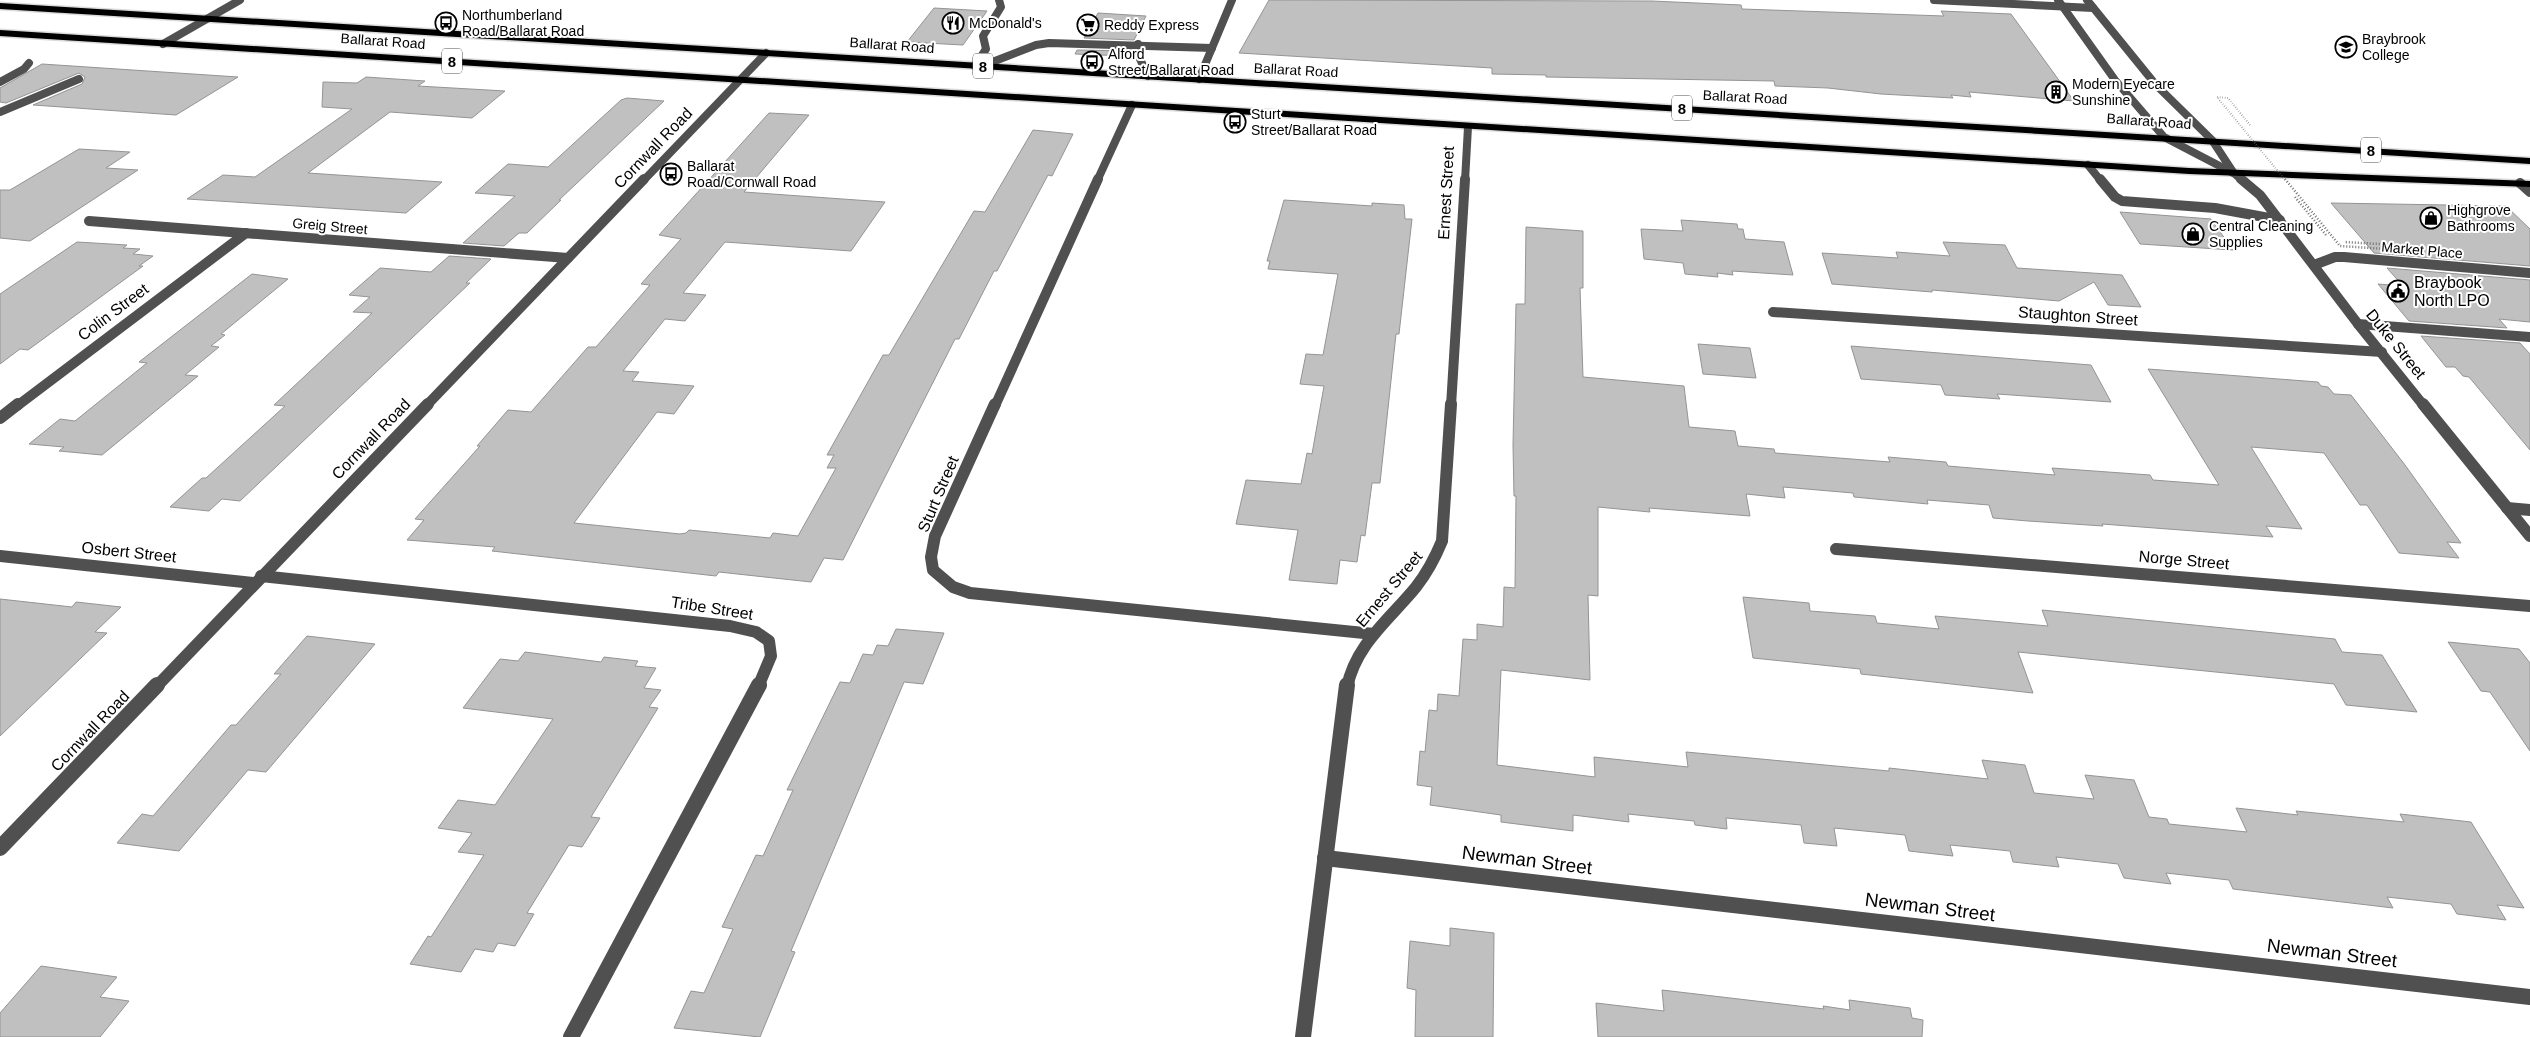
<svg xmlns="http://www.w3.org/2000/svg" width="2530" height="1037" font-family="Helvetica,sans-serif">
<rect width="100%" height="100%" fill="#fff"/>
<g fill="#c0c0c0" stroke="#949494">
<path d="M1269,0L1652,1L1741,5L1742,9L1944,16L1941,11L2011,14L2074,101L1969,92L1971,97L1951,95L1953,98L1881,94L1828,88L1775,86L1774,81L1546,77V75L1492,74V68L1239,53Z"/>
<path d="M934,8L987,11L963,45L907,42Z"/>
<path d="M1098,13L1146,16L1134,40L1084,38Z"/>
<path d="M1077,50L1128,51L1125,56L1075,54Z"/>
<path d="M42,64L238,77L176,115L33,105L82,84L85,77L79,73L6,103L0,102V88Z"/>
<path d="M366,77L425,81L418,86L505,91L472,118L390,112L308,173L442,182L406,213L187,199L223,175L255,177L352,109L322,107L323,82L357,83Z"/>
<path d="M627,98L664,101L559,200H561L527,233H519L504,246L463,243L515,196L475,193L508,164L548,167L621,100Z"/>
<path d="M769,113L809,115L744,192L885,202L851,251L725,242L683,293L706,295L685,321L665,319L623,371L639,372L632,381L694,386L674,414L657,412L574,523L680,534L686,533L689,530L770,538L773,533L798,536L836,468H827L834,455H827L883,355H889L974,211L985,212L1033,130L1073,134L1052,176L1048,175L997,271H994L959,339H955L843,560L824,558L811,582L719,572L716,576L492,551L495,547L407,540L424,520L415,519L480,446H477L508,410L531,412L588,347H596L650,285L641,284L681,239L659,235Z"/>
<path d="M79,149L130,152L106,168L138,170L30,241L0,238V190H10Z"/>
<path d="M1284,200L1372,206V203L1404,205L1405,219H1412L1399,334H1396L1380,483H1372L1365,536L1361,535L1357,562L1340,560L1337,584L1289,580L1298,530L1236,524L1246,480L1301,484L1307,453L1312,454L1324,386L1300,384L1306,354L1323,355L1338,274L1268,269L1270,261H1267Z"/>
<path d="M2331,203L2506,206L2530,229V266L2374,253Z"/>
<path d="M2120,212L2211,219L2233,250L2140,244Z"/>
<path d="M1681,220L1737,224L1738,229H1743L1745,239L1784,242L1793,275L1732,271L1733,275L1717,273L1718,277L1685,274L1683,263L1644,259L1641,229L1683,231Z"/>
<path d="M1526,227L1583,231V288H1580L1583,377L1684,386L1689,427L1735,431L1738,446L1774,449L1775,453L1890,462L1888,457L1946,462L1948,466L2055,475L2052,468L2150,475L2153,480L2219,485L2148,369L2318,382L2321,386L2328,387L2334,394L2351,395L2405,465L2461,543L2447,542L2459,558L2399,553L2367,505H2360L2324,453L2251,447L2302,529L2266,526L2273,537L2102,524L2103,526L2028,521L1993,518L1989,505L1927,500L1928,504L1854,497L1853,493L1783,487L1785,498L1746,494L1750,516L1649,508L1650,512L1598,507V596L1588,595L1590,680L1501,670L1497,765L1595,777L1594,757L1688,767L1686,752L1889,771V768L1988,779L1982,760L2025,765L2034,793L2094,799L2085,775L2134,780L2149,817L2167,819L2169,824L2247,832L2236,808L2298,815L2296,811L2404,822L2400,814L2471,822L2524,908L2497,905L2506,920L2457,914L2451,904L2387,897L2393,908L2233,889L2229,880L2166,873L2171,884L2124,878L2118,864L2056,857L2059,867L2013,862L2010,851L1950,845L1953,856L1909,851L1905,835L1834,828L1837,846L1804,843L1801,825L1726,818L1727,829L1695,825L1694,821L1628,814L1629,822L1573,815V831L1501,822V815L1430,805L1432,787L1417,785L1420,751L1425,752L1429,710L1437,711L1438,694L1459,696L1463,639L1477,640V624L1503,627L1504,587L1515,588L1516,496H1514L1513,445L1516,304H1525Z"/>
<path d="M77,242L127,245L123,248L140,249L133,254L153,256L139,266H143L28,350L20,349L0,364V294Z"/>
<path d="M1943,242L2005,245L2017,268L2122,275L2141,307L2108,305L2094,282L2059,301L1932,290V292L1832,284L1822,253L1898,258L1896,252L1950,256Z"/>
<path d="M449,256L491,259L466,283H470L240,501L222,499L209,511L170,507L202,478H206L285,406L274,405L372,313L353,312L370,297L349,295L380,268L431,272Z"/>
<path d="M2387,268L2530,280V322L2499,319L2507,328L2409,321L2378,284L2403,286Z"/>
<path d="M252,274L288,279L221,334L225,335L211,346L219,347L185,375L198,376L102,455L59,451L64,447L29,444L60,419L75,421L147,363L139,362Z"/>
<path d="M2421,336L2520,343L2530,354V450L2469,377L2463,376L2455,367H2446Z"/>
<path d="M1698,344L1750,348L1756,378L1703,374Z"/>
<path d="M1851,346L2091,365L2111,402L1997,394L2000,399L1945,395L1941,385L1861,379Z"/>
<path d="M1743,597L1809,603L1810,611L1875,616L1877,623L1939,629L1935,616L2048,626L2042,610L2335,639L2342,652L2382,655L2417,712L2346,705L2334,684L2018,652L2033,693L1861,674L1860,669L1753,658Z"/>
<path d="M0,599L72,607L76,602L121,607L95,632L107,633L0,736Z"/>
<path d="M896,629L944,633L923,684L904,682L791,951L795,952L760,1037L674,1028L691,991L704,993L733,929L722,927L756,855L763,856L793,790H787L840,682L850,683L863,654L873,655L877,645L888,646Z"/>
<path d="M307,636L375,644L266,772L248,770L179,851L117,843L142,814L153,816L231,725H236L281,674H274Z"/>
<path d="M2448,642L2519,649L2530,663V751L2490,692L2481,691Z"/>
<path d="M525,652L601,662L604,657L638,661L635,666L656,668L644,688L661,690L649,707L658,708L591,817L600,818L582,847L569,845L527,913L534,914L515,946L498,943L493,952L475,949L461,972L410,964L428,936L431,937L484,855L458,852L472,833L438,828L458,800L495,805L553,719L463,708L500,659L518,661Z"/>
<path d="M1450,928L1494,933L1493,1037H1415L1416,990L1407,988L1410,941L1450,946Z"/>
<path d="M41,966L117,977L100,997L129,1001L100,1037H0V1013Z"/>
<path d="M1662,990L1824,1009L1823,1006L1850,1010L1849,1000L1910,1008L1912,1018L1923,1020L1922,1037H1598L1596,1003L1664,1011Z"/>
</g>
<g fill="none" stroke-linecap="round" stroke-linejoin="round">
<g stroke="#dbdbdb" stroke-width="3">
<g id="highway">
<path d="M0,3L2530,158V164L0,9Z"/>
<path d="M0,30L2189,168L2530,181V187L2189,174L0,36Z"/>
</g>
</g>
<path stroke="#727272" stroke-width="2.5" stroke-dasharray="1 2" stroke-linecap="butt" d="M2295,197L2326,235"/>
<g stroke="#505050" stroke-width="8">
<path d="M1934,0L2093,8"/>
<path d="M2058,0L2115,80L2164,137L2235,174L2243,181"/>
<path d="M2087,0L2156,85L2212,140L2233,172"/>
<path d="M163,44L240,0"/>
<path d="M1138,44L1140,59L1148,76"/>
<path d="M975,66L986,49L983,36L1001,7L999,0"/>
<path d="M982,66L1036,45L1049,43L1212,48"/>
<path d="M1199,79L1232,0"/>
<path d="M0,82L24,69L29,63"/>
<path d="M0,112L79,79"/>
<path d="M2088,165L2101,181"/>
<path d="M643,181L766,53"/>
<path d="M1097,181L1132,105"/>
<path d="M1465,181L1468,127"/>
</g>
<g stroke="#505050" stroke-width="10">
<path d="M2100,179L2115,197L2122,201L2215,208L2280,220"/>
<path d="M2241,179L2260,195L2358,324L2424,406"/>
<path d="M2520,183L2530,192"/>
<path d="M89,221L568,258"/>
<path d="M2314,265L2335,257H2344L2530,273"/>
<path d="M1773,312L2382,352"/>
<path d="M2358,324L2530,337"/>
<path d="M17,406L246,233"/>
<path d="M426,406L644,179"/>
<path d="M995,406L1098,179"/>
<path d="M1451,406L1465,179"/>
</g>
<g stroke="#505050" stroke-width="12">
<path d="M995,404L935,536L931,557L933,570L953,587L970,593L1374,634"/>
<path d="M2423,404L2530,536"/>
<path d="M0,418L18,404"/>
<path d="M2507,508L2530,510"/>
<path d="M1836,549L2530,606"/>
<path d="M0,556L253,583"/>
<path d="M261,576L730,626L756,632L769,641L771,656L758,687"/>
<path d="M156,687L428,404"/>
<path d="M1347,687C1356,644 1389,620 1416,587C1427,573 1435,558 1442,541L1451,404"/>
</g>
<g stroke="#505050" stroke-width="16">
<path d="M0,848L157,685"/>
<path d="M1325,858L2530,997"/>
<path d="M571,1037L759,685"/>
<path d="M1303,1037L1347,685"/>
</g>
<use href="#highway" fill="#000" fill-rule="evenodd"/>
<path stroke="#727272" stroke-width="2" stroke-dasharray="0.5 2" stroke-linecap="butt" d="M2250,125L2228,98L2217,97L2286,181"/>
<path stroke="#727272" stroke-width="2.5" stroke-dasharray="1 2" stroke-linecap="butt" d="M2285,179L2340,246L2417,251L2414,246L2344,242"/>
</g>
<defs>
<g id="bus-ring" transform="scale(1.125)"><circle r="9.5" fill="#fff" stroke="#000" stroke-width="1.5"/><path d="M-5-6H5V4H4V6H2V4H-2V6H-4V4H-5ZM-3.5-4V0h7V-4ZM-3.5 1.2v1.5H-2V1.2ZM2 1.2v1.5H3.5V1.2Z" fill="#000"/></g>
<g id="restaurant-ring" transform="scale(1.125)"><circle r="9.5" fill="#fff" stroke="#000" stroke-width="1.5"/><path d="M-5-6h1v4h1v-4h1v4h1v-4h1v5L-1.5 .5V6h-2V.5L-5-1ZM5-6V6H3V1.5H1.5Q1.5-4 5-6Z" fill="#000"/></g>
<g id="supermarket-ring" transform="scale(1.125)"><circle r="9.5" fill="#fff" stroke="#000" stroke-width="1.5"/><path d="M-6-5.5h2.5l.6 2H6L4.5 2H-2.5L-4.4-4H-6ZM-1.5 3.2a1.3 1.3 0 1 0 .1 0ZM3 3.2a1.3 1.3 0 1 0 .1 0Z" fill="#000"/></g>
<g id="school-ring" transform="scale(1.125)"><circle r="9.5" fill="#fff" stroke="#000" stroke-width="1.5"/><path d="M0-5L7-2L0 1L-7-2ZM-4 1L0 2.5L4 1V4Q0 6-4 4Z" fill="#000"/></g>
<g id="building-ring" transform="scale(1.125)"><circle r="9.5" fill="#fff" stroke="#000" stroke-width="1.5"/><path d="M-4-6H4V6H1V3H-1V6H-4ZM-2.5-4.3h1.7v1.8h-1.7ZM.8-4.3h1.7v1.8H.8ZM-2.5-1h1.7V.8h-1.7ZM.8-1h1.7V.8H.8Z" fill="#000"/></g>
<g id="shop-ring" transform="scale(1.125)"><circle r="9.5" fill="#fff" stroke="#000" stroke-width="1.5"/><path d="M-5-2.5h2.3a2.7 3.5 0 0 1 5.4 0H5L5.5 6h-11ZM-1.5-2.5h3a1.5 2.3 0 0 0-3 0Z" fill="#000"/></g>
<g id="civic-ring" transform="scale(1.125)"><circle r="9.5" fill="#fff" stroke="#000" stroke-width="1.5"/><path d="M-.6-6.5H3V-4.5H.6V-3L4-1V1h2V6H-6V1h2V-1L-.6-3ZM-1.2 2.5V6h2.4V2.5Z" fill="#000"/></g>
</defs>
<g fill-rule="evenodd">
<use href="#bus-ring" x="446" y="23"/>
<use href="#restaurant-ring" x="953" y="23"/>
<use href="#supermarket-ring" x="1088" y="25"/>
<use href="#school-ring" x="2346" y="47"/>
<use href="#bus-ring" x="1092" y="62"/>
<use href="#building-ring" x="2056" y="92"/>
<use href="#bus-ring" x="1235" y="122"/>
<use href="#bus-ring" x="671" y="174"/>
<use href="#shop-ring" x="2431" y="218"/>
<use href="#shop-ring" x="2193" y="234"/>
<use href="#civic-ring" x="2398" y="291"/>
</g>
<g text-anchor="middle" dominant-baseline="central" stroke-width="4" stroke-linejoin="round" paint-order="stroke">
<g font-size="14" fill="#000" stroke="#fff" text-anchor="start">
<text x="462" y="15">Northumberland<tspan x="462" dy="16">Road/Ballarat Road</tspan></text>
<text x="969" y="23">McDonald's</text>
<text x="1104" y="25">Reddy Express</text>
<text x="2362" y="39">Braybrook<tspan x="2362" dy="16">College</tspan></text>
<text x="1108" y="54">Alford<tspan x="1108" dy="16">Street/Ballarat Road</tspan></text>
<text x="2072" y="84">Modern Eyecare<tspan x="2072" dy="16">Sunshine</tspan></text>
<text x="1251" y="114">Sturt<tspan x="1251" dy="16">Street/Ballarat Road</tspan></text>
<text x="687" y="166">Ballarat<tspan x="687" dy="16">Road/Cornwall Road</tspan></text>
<text x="2447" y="210">Highgrove<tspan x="2447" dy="16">Bathrooms</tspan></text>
<text x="2209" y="226">Central Cleaning<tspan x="2209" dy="16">Supplies</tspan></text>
</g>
<g font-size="14" fill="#000" stroke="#fff">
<text transform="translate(383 41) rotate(4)">Ballarat Road</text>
<text transform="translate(892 45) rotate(4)">Ballarat Road</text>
<text transform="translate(1296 70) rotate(3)">Ballarat Road</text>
<text transform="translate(1745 97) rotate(3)">Ballarat Road</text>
<text transform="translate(2149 121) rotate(4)">Ballarat Road</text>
<text transform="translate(330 226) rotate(5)">Greig Street</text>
<text transform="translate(2422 250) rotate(5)">Market Place</text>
</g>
<g fill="#fff" stroke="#4c4c4c" stroke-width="1">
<rect x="442" y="48.5" width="20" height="25" rx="4"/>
<rect x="973" y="53.5" width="20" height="25" rx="4"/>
<rect x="1672" y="95.5" width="20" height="25" rx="4"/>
<rect x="2361" y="137.5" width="20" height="25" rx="4"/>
</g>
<g font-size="15" font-weight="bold" fill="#000">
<text x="452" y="61">8</text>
<text x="983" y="66">8</text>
<text x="1682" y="108">8</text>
<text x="2371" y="150">8</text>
</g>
<g font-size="16" fill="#000" stroke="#fff">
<text transform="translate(653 148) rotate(-46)">Cornwall Road</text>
<text transform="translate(1446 193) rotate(-87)">Ernest Street</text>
<text transform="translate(113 312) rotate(-37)">Colin Street</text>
<text transform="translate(2078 316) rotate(4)">Staughton Street</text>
<text transform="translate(2396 344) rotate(51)">Duke Street</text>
<text transform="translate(371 439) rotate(-46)">Cornwall Road</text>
<text transform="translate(938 494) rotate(-67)">Sturt Street</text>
<text transform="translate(129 552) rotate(6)">Osbert Street</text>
<text transform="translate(2184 560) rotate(5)">Norge Street</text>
<text transform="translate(1389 589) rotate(-50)">Ernest Street</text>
<text transform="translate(712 608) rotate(9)">Tribe Street</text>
<text transform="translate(90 731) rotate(-46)">Cornwall Road</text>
</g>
<g font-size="16" fill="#000" stroke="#fff" text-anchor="start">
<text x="2414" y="282">Braybook<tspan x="2414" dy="18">North LPO</tspan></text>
</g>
<g font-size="19" fill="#000" stroke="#fff">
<text transform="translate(1527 860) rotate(7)">Newman Street</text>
<text transform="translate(1930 907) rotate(7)">Newman Street</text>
<text transform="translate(2332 953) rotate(7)">Newman Street</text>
</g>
</g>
</svg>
